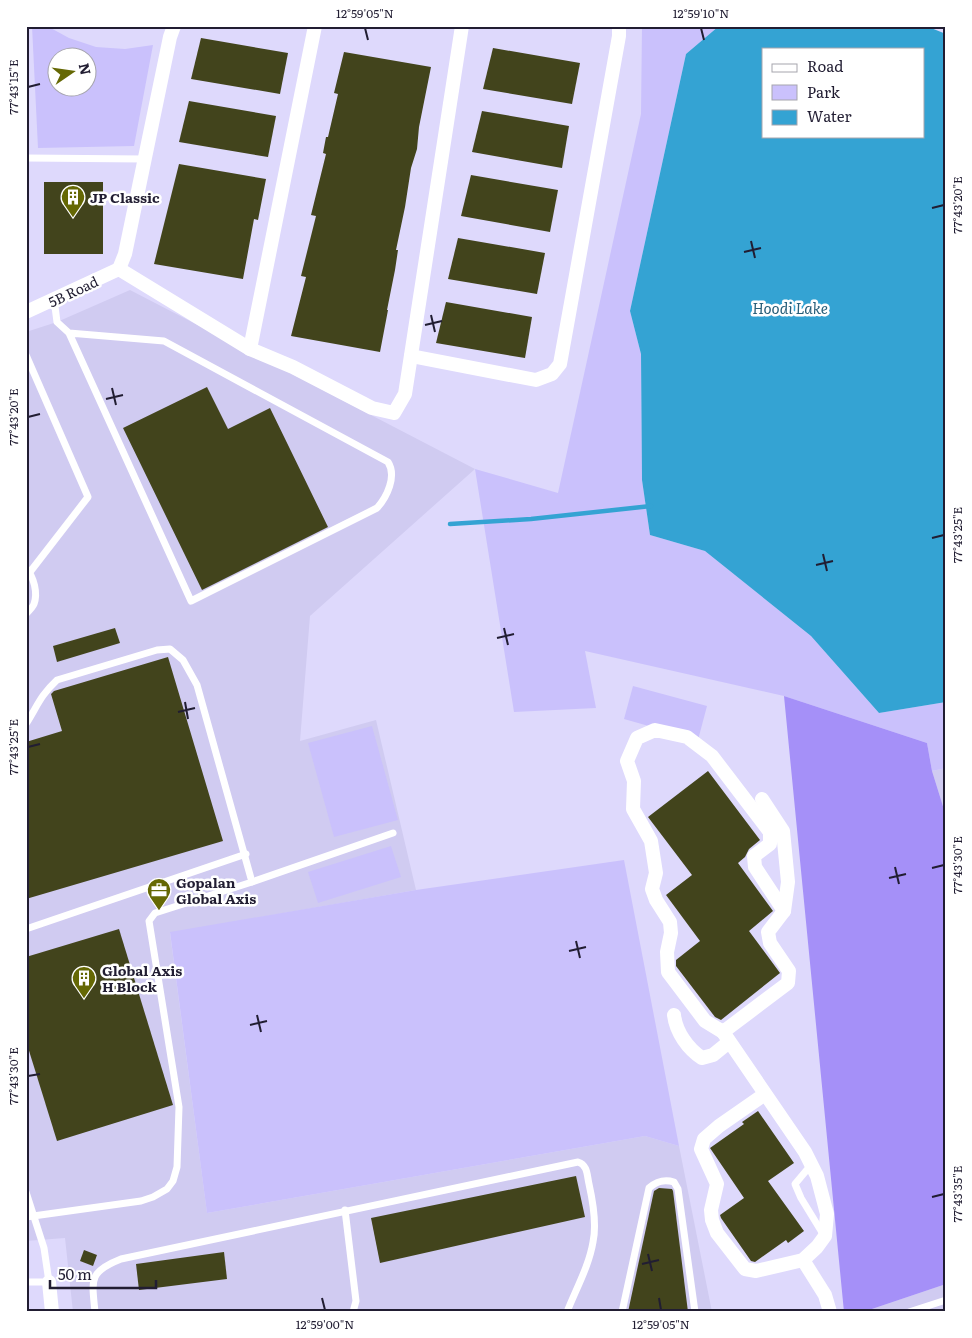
<svg xmlns="http://www.w3.org/2000/svg" width="972" height="1338" font-family="Literata,serif">
<rect width="100%" height="100%" fill="#ded9fc"/>
<g fill="#d0cbf1">
<path d="M130,290L475,469L310,616L300,741L376,720L416,890L170,933L207,1213L645,1136L679,1146L712,1312H73L65,1238L26,1241V332L57,322Z"/>
<path d="M946,768V816L932,771Z"/>
<path d="M946,1284V1312H863Z"/>
</g>
<g fill="#cac1fc" fill-rule="evenodd">
<path d="M32,26H47L69,38L96,47L125,49L153,45L134,146L38,148ZM58,58H88V88H58Z"/>
<path d="M642,26H719L686,54L630,311L641,354L642,480L650,535L705,551L811,636L879,713L946,702V768L932,771L927,743L784,696L585,651L596,708L514,712L475,469L558,493L641,114Z"/>
<path d="M633,686L707,706L698,740L624,719Z"/>
<path d="M372,726L398,820L334,837L308,743Z"/>
<path d="M391,846L401,877L318,903L308,872Z"/>
<path d="M624,860L679,1146L645,1136L207,1213L170,932L416,890Z"/>
</g>
<path fill="#a590f8" d="M784,696L927,743L932,771L946,816V1284L863,1312H844Z"/>
<path fill="#34a3d3" fill-rule="evenodd" d="M719,26H926L946,34V702L879,713L811,636L705,551L650,535L642,480L641,354L630,311L686,54ZM763,49H923V136H763Z"/>
<g fill="none" stroke-linecap="round" stroke-linejoin="round">
<path stroke="#34a3d3" stroke-width="4.5" d="M450,524L531,519L651,506"/>
</g>
<g fill="#42441c">
<path d="M201,38L288,53L280,94L191,79Z"/>
<path d="M493,48L580,63L572,104L483,89Z"/>
<path d="M344,52L431,67L419,127L417,149L411,168L405,207L396,250H398L395,270L387,310H388L380,352L291,336L306,277L301,276L316,216L311,215L326,154L323,153L326,137H328L338,94L334,93Z"/>
<path d="M189,101L276,116L268,157L179,142Z"/>
<path d="M482,111L569,126L562,168L472,152Z"/>
<path d="M179,164L266,179L258,220L254,219L243,279L154,264Z"/>
<path d="M471,175L558,190L550,232L461,216Z"/>
<rect x="44" y="182" width="59" height="72"/>
<path d="M458,238L545,253L537,294L448,279Z"/>
<path d="M446,302L532,317L525,358L436,343Z"/>
<path d="M207,387L228,429L270,408L328,527L202,590L123,428Z"/>
<path d="M115,628L120,643L57,662L53,646Z"/>
<path d="M168,657L223,841L26,899V742L62,731L51,694L54,691Z"/>
<path d="M708,771L760,840L749,849L745,857L738,863L773,911L749,931L780,973L721,1020L715,1017L676,966V960L700,941L666,895L692,875L648,817Z"/>
<path d="M119,929L173,1105L57,1141L26,1041V957Z"/>
<path d="M758,1111L794,1163L768,1181L804,1231L788,1243L786,1240L755,1262L751,1261L721,1218L720,1215L744,1198L710,1148L744,1124L742,1122Z"/>
<path d="M576,1176L585,1217L380,1263L371,1218Z"/>
<path d="M659,1188L672,1189L673,1191L688,1312H628L654,1191Z"/>
<path d="M84,1250L97,1255L93,1266L80,1261Z"/>
<path d="M224,1252L227,1279L139,1290L136,1264Z"/>
</g>
<g fill="none" stroke-linecap="round" stroke-linejoin="round">
<g stroke="#fff" stroke-width="7">
<path d="M26,158L144,159"/>
<path d="M54,299L57,322L69,333L191,601L377,508C387,497 397,476 388,462L164,341L69,333"/>
<path d="M26,355L88,497L30,572"/>
<path d="M26,568C34,577 38,593 34,604C33,607 29,611 26,614"/>
<path d="M26,724C38,705 40,696 57,680L157,650L170,649L183,660L197,685L252,882L155,913L149,921L179,1107L177,1167L173,1181L167,1189L153,1197L141,1201L26,1217"/>
<path d="M252,882L393,833"/>
<path d="M26,929L246,854"/>
<path d="M811,1165L795,1184L801,1198L823,1234"/>
<path d="M26,1192L44,1248L49,1282H26"/>
<path d="M345,1210L356,1301L353,1312"/>
<path d="M95,1312C92,1280 88,1272 121,1259L578,1162C588,1165 587,1176 589,1184C593,1202 597,1224 593,1242C589,1266 576,1289 567,1312"/>
<path d="M622,1312L649,1188C657,1181 664,1179 674,1182L678,1189L695,1312"/>
<path d="M909,1312L946,1300"/>
</g>
<g stroke="#fff" stroke-width="14">
<path d="M119,269L250,349L293,367L372,408L394,413L405,394L462,26"/>
<path d="M119,269L125,254L170,37L174,26"/>
<path d="M26,312L119,269"/>
<path d="M250,349L315,26"/>
<path d="M411,356L536,380L552,374L560,364L619,36V26"/>
<path d="M655,730L687,737L712,756L770,832V844L754,856L755,867L784,911L768,932L770,943L789,971L788,983L723,1032L705,1021L668,972L667,952L671,933L670,922L656,900L652,889L656,873L651,841L633,809L634,781L627,761L637,738Z"/>
<path d="M762,799L783,831L788,882L784,911"/>
<path d="M674,1015C676,1032 688,1049 702,1058L713,1055L729,1042"/>
<path d="M723,1032L805,1152L817,1176L827,1214L825,1236L817,1247L803,1260L756,1271L745,1269L717,1233L712,1220L711,1210L717,1184L701,1149L704,1139L719,1126L765,1094"/>
<path d="M803,1260L825,1295L830,1312"/>
<path d="M49,1282L52,1312"/>
</g>
</g>
<path fill="none" stroke="#211d32" stroke-width="2" d="M365,28L368,40M701,28L704,40M28,87L40,84M932,208L944,205M751,241L755,258M744,252L761,248M431,315L435,332M425,325L442,321M112,388L116,405M106,399L123,395M28,417L40,414M932,538L944,535M823,554L827,571M816,565L833,561M504,628L508,645M497,638L514,634M185,702L188,719M178,712L195,708M28,747L40,744M895,867L899,884M932,868L944,865M889,878L906,874M576,941L580,958M569,951L586,947M257,1015L261,1032M250,1025L267,1021M28,1076L40,1074M932,1197L944,1194M648,1254L652,1271M642,1264L659,1260M322,1298L325,1310M659,1298L661,1310"/>
<defs>
<g id="building-pin" transform="scale(1.25)"><path d="M0 17L-7.5 6A9.5 9.5 0 1 1 7.5 6Z" fill="#656804" stroke="#fff"/><path d="M-4-6H4V6H1V3H-1V6H-4ZM-2.5-4.3h1.7v1.8h-1.7ZM.8-4.3h1.7v1.8H.8ZM-2.5-1h1.7V.8h-1.7ZM.8-1h1.7V.8H.8Z" fill="#fff"/></g>
<g id="office-pin" transform="scale(1.25)"><path d="M0 17L-7.5 6A9.5 9.5 0 1 1 7.5 6Z" fill="#656804" stroke="#fff"/><path d="M-6-3h4V-5.5h4V-3h4V5H-6ZM-1-4.5V-3h2v-1.5ZM-6 0V1H6V0Z" fill="#fff"/></g>
</defs>
<g fill-rule="evenodd">
<use href="#building-pin" x="73" y="197"/>
<use href="#office-pin" x="159" y="890"/>
<use href="#building-pin" x="84" y="978"/>
</g>
<g text-anchor="middle" dominant-baseline="central" stroke-width="5" stroke-linejoin="round" paint-order="stroke">
<g font-size="14" font-weight="bold" fill="#211d32" stroke="#fff" text-anchor="start">
<text x="90" y="197">JP Classic</text>
<text x="176" y="882">Gopalan<tspan x="176" dy="16">Global Axis</tspan></text>
<text x="102" y="970">Global Axis<tspan x="102" dy="16">H Block</tspan></text>
</g>
<g font-size="14" fill="#211d32" stroke="#fff">
<text transform="translate(73 291) rotate(-25)">5B Road</text>
</g>
<g font-size="15" font-style="italic" fill="#275e79" stroke="#fff">
<text x="790" y="307">Hoodi Lake</text>
</g>
</g>
<rect width="972" height="1338" fill="none" stroke="#ffffff" stroke-width="55"/>
<rect x="762" y="48" width="162" height="90" fill="#ffffff" stroke="#a6a5ad"/>
<rect x="772" y="64" width="25" height="8" fill="#ffffff" stroke="#a6a5ad"/>
<text x="807" y="72" font-size="15" fill="#211d32">Road</text>
<rect x="772" y="85" width="25" height="15" fill="#cac1fc" stroke="#a6a5ad"/>
<text x="807" y="98" font-size="15" fill="#211d32">Park</text>
<rect x="772" y="110" width="25" height="15" fill="#34a3d3" stroke="#a6a5ad"/>
<text x="807" y="122" font-size="15" fill="#211d32">Water</text>
<g transform="translate(72 72) rotate(77)"><circle r="24" fill="#ffffff" stroke="#a6a5ad"/>
<path d="M0-4L9 19L0 12L-9 19Z" fill="#656804"/>
<text y="-8" font-size="14" font-weight="bold" text-anchor="middle" fill="#211d32">N</text>
</g>
<path d="M50 1280v8h106v-8" fill="none" stroke="#211d32" stroke-width="2.5"/>
<text x="58" y="1280" font-size="15" fill="#211d32" stroke="#ffffff" stroke-width="4" paint-order="stroke">50 m</text>
<rect x="28" y="28" width="916" height="1282" fill="none" stroke="#211d32" stroke-width="2"/>
<g font-size="12" text-anchor="middle" fill="#211d32">
<text x="365" y="18">12°59'05"N</text>
<text x="701" y="18">12°59'10"N</text>
<text transform="translate(14 87) rotate(-90)" y="4">77°43'15"E</text>
<text transform="translate(958 205) rotate(-90)" y="4">77°43'20"E</text>
<text transform="translate(14 417) rotate(-90)" y="4">77°43'20"E</text>
<text transform="translate(958 535) rotate(-90)" y="4">77°43'25"E</text>
<text transform="translate(14 747) rotate(-90)" y="4">77°43'25"E</text>
<text transform="translate(958 865) rotate(-90)" y="4">77°43'30"E</text>
<text transform="translate(14 1076) rotate(-90)" y="4">77°43'30"E</text>
<text transform="translate(958 1194) rotate(-90)" y="4">77°43'35"E</text>
<text x="325" y="1329">12°59'00"N</text>
<text x="661" y="1329">12°59'05"N</text>
</g>
</svg>
